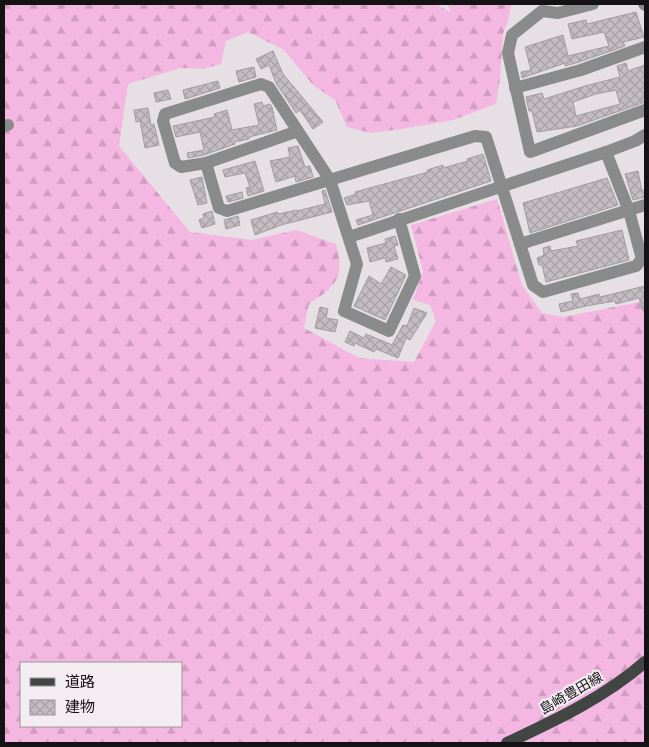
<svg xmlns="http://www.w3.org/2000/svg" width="649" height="747" font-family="'PT Sans','Noto Sans JP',sans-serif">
<defs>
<pattern id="forest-firs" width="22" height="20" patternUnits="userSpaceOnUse" patternTransform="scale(1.25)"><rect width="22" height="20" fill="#f4b7e2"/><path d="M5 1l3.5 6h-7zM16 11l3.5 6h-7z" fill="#d09cc1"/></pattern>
<pattern id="building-cross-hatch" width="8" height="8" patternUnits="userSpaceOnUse" patternTransform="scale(1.25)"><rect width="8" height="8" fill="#c3bdc1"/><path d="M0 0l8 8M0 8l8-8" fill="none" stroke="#a7a1a5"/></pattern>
</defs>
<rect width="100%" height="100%" fill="#e6e0e4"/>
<path fill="url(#forest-firs)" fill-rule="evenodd" d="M4,4H435L451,12L448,4H511L509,18L503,34L500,79L496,104L453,120L402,129L371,133L347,127L335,100L313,85L284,50L248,32L226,41L221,64L203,69L181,68L128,84L119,146L190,232L252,240L296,230L336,244C345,278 336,286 309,304L304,328L359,358L414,362L436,321L430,305L413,300L423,271L411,225L497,199L522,285L542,313L563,317L645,301V743H4ZM21,663H181V726H21Z"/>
<g fill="url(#building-cross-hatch)" stroke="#a19ca0" fill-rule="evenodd">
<path d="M636,12L644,37L623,42L625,46L579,62L565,66V63L522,78L521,72L531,70L525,47L563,35L568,56L609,46L604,32L572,39L568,24L586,20L587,24Z"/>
<path d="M273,51L283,74L323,122L313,129L300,110L296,113L276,83L269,65L261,69L256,59Z"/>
<path d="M626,63L628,71L645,65V102L577,126L537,132L532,111H529L526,97L542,93L544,99L585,86L620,77L617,66ZM616,90L620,104L576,116L573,102L596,94Z"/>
<path d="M254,67L256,77L239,82L236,71Z"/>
<path d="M218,81L220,88L185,99L183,90Z"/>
<path d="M168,90L171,99L156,102L154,93Z"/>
<path d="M262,102L263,106L270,104L272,107L277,130L249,137V139L234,142L235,144L204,155L188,158L187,153L204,150L200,132L176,137L173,126L215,117L214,114L227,110L232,130L259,125L254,104Z"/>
<path d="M148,108L151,125L154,124L159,145L145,148L140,121L136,122L134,110Z"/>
<path d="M298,146L305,167L310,166L313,177L296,182L295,176L276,182L270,161L290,157L288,148Z"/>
<path d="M483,154L491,181L358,225L356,220L373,215L369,201L347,205L344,198L356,194L355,192L428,172L427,170L443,165V168L468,161L467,159Z"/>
<path d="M255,161L264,191L248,196L246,188L250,187L245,173L225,177L223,170Z"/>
<path d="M638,171L642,191L645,190V197L633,200L625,174Z"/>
<path d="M202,177L207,203L198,205L190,180Z"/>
<path d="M607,178L618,205L530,233L523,203Z"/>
<path d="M325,190L332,212L281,225L255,235L251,220L277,212L278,214L297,210V211L325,204L322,191Z"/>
<path d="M242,192L243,198L228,202L226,196Z"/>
<path d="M212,211L215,224L202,228L199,220L204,218L203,214Z"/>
<path d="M238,216L240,225L226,229L224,220Z"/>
<path d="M622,230L629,260L546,282L542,265H539L537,258L544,255L543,248L550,246L551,251L578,246L576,241Z"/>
<path d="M395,236L398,245L394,246L398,259L386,262L385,258L370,262L367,248L386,243L385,239Z"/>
<path d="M391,267L406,275L385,320L354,306L369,276L381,284Z"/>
<path d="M645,286V311H643L639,298L616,304L615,301L586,306L561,312L559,304L573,301L571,294L578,293L580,299L599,294L600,297Z"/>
<path d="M320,307L328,309L326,318L338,320L335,332L315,328Z"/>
<path d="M414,308L427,313L410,340L406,338L398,358L376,349L374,352L355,343L354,346L345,342L350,331L364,338L366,334L392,345L403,325L407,326Z"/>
</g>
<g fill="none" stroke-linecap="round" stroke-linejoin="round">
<g stroke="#898b8a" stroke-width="12">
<path d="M593,4L558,13L542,11L512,35L508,53L530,152L645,110"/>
<path d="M644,4L645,5"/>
<path d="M515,88L581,70L645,47"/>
<path d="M4,126L8,125"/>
<path d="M298,131L206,163L181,167L175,163L163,121L165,114L261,84L269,87L330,180L357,264L344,311L389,331L415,276L399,219"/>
<path d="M206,163L219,208L227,211L475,136L486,137L533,285L543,292L636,266L642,259L629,211L606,152"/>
<path d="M349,237L606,152L635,141L645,135"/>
<path d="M520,244L645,205"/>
</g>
<path stroke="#424643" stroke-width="12" d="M507,743C556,720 605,697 645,662"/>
</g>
<g text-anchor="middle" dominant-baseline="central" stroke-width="4" stroke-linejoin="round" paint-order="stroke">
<g font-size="14" fill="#141214" stroke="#f3edf1">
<text transform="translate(571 693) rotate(-30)">島崎豊田線</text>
</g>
</g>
<rect width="649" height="747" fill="none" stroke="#141214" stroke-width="10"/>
<rect x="20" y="662" width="162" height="65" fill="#f3edf1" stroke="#9a9599"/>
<rect x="30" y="678" width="25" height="8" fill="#424643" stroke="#9a9599"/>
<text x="65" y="687" font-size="15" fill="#141214">道路</text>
<rect x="30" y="700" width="25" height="15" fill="url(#building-cross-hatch)" stroke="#9a9599"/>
<text x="65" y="712" font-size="15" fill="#141214">建物</text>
</svg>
